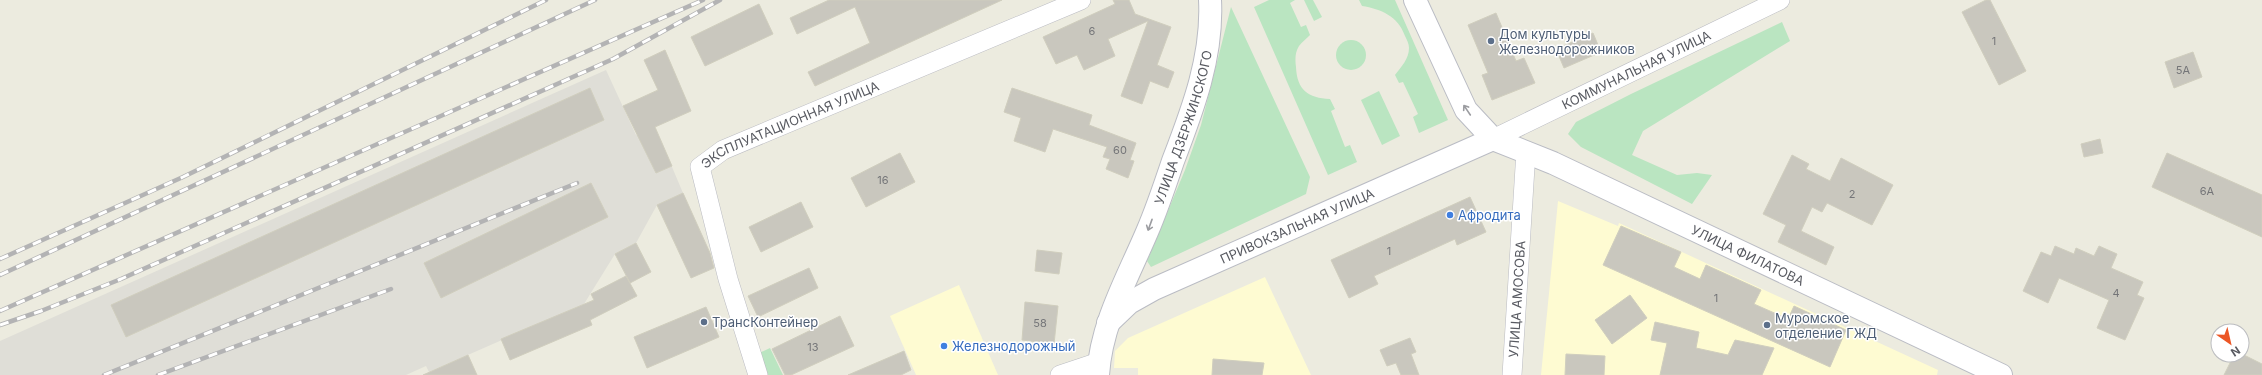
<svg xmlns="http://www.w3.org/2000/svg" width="2262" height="375" font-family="Inter,sans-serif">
<rect width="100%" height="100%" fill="#ecebdf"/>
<g fill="#fefbd2">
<path d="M1558,201L1618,226L1619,223L1938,370L1937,375H1541Z"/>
<path d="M1265,277L1311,375H1138V368H1114L1115,351L1128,338Z"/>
<path d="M959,285L998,375H916L890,316Z"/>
</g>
<path fill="#dfded7" d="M606,70L636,135L639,134L664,148L683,193L657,205L636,243L615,254L584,304L429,372L426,366L406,375H0V341Z"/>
<g fill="#bae5c1">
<path d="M1269,0H1295L1290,3L1301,27L1306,25L1310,35C1307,38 1302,42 1299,46C1295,52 1295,60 1296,67C1297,90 1308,98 1330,99L1335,109L1331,111L1345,147L1350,145L1357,162L1328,175L1254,7Z"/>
<path d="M1304,0H1313L1322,17L1314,21Z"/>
<path d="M1359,0H1395L1448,120L1419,133L1413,117L1418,114L1403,82L1399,83L1395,75C1401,67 1409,59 1409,48C1409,44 1407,40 1405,36C1398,16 1381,9 1362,6Z"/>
<path d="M1231,7L1310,177L1306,194L1151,267L1147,261L1185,170L1201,125Z"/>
<path d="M1782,22L1790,41L1643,131L1632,155L1677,175L1697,173L1712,175L1692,204L1581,147L1568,134L1576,122L1631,94Z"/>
<circle cx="1351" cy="55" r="15"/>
<path d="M1379,91L1400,136L1382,145L1361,100Z"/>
<path d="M770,348L783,375H768L759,353Z"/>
</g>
<g fill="#c9c7be" stroke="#d0cebe">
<path d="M829,0H1002L815,86L808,72L870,43L855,7L797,34L790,18Z"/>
<path d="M1113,0H1129L1135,14L1171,27L1157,65L1174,72L1168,88L1150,81L1142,104L1121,96L1148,21L1108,39L1115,56L1084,70L1077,55L1056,64L1043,37L1115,4Z"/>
<path d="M1986,0H1990L2026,71L1999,85L1962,12Z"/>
<path d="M759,4L773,34L705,66L691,37Z"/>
<path d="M1496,13L1516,61L1524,58L1535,83L1492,100L1482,75L1488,73L1468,25Z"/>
<path d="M1593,33L1601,52L1564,68L1556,49Z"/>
<path d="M665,50L691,111L655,127L672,166L656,173L623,106L658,90L644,60Z"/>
<path d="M2193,52L2202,77L2174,88L2165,62Z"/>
<path d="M590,88L604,120L126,337L111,305Z"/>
<path d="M1012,88L1092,115L1089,125L1136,143L1130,160L1134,161L1128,178L1106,169L1110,159L1103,157L1107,147L1053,129L1045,152L1014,141L1021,118L1004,112Z"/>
<path d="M2100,139L2103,153L2084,157L2081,144Z"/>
<path d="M900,153L915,182L866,207L851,178Z"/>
<path d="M2167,153L2262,195V237L2152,187Z"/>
<path d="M1792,155L1809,164L1806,169L1830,181L1841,158L1893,185L1872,225L1827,203L1822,212L1812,207L1801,231L1834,247L1826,265L1778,242L1786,225L1763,214Z"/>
<path d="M591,183L608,217L441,298L424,263Z"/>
<path d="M683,193L710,253L714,268L691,278L657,205Z"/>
<path d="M1470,197L1486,232L1457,245L1455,239L1374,276L1378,284L1349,298L1331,260Z"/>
<path d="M801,202L813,227L761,252L749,227Z"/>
<path d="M1621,226L1681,252L1674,267L1700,279L1706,265L1761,290L1754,304L1788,319L1794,306L1846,330L1830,367L1603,265Z"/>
<path d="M636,243L651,272L630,283L615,254Z"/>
<path d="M2055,246L2074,254L2076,248L2094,256L2099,246L2117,254L2111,268L2143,282L2137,295L2144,298L2125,340L2097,328L2109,300L2059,278L2048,303L2023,291L2041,252L2051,256Z"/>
<path d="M1037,250L1062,253L1059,274L1035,271Z"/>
<path d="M809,268L818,288L758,317L748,296Z"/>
<path d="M626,276L637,296L590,320L592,325L510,360L501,339L594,300L591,294Z"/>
<path d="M1630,295L1647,318L1612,344L1595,320Z"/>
<path d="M1025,302L1058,306L1054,344L1022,340Z"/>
<path d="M706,307L719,337L647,368L634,337Z"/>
<path d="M840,316L854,346L791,375H785L772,349Z"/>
<path d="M1655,322L1699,332L1696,348L1728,355L1735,340L1774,348L1762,375H1660L1667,343L1651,340Z"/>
<path d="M1410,338L1416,352L1411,354L1419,375H1401L1396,363L1387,366L1380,350Z"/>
<path d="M904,351L911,370L901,375H848Z"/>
<path d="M1566,354L1605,356L1604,375H1565Z"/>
<path d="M468,355L477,375H423Z"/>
<path d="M2234,355H2244L2262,364V375H2224Z"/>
<path d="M1213,359L1264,363L1262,375H1212Z"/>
</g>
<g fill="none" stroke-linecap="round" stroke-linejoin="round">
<g stroke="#babbc2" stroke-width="20">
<g id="street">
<path id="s1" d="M1493,139L1780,0"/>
<path id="s2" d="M758,375L728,279L700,167L723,150L1081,0"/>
<path d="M1060,375L1099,362"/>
<path id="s3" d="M1512,375L1526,151"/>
</g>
</g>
<g stroke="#babcc4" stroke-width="24">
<g id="secondary">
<path id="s4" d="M1415,0L1466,110L1493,139L1553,163L2001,375"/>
<path id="s5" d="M1108,323L1129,303L1154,289L1493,139"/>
<path id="s6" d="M1098,375C1101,324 1127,279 1147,232C1157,209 1165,185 1173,161C1193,109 1213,56 1210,0"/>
</g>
</g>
<use href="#street" stroke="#fff" stroke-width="19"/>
<use href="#secondary" stroke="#fff" stroke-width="22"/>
<g stroke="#b3b3b4" stroke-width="4.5">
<g id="rail">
<path d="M0,259L183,177L546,0"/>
<path d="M0,275L595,0"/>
<path d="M0,311L703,0"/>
<path d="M0,325L41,311L121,279L613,59L720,0"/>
<path d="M104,375L577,183"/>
<path d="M158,375L391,289"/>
</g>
</g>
<use href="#rail" stroke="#fff" stroke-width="3" stroke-dasharray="9" stroke-linecap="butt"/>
</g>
<defs><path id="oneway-shaft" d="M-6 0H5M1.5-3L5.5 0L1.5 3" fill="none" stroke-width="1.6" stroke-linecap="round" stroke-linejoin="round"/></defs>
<g stroke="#9b9ca0">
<use href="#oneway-shaft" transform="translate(1467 110) rotate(-124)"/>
<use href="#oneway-shaft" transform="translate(1150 225) rotate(110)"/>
</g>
<g fill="#5c6f8a" stroke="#fff" stroke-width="1.5">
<circle cx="1491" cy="41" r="4"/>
<circle cx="704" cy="322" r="4"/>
<circle cx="1767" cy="325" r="4"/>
</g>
<g fill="#3f7fe0" stroke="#fff" stroke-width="1.5">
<circle cx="1450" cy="215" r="4"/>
<circle cx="944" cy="346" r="4"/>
</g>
<g text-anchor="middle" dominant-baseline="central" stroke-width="3" stroke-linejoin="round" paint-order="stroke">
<g font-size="11" fill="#747578">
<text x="1092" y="31">6</text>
<text x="1994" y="41">1</text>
<text x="2183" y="70">5А</text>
<text x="1120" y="150">60</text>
<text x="883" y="180">16</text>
<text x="2207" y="191">6А</text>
<text x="1852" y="194">2</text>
<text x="1389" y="251">1</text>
<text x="2116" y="293">4</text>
<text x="1716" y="298">1</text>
<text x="1040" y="323">58</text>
<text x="813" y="347">13</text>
</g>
<g font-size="13" fill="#4e5e75" stroke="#fff" text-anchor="start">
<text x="1499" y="34">Дом культуры<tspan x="1499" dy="15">Железнодорожников</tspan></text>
<text x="1775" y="318">Муромское<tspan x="1775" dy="15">отделение ГЖД</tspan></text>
<text x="712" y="322">ТрансКонтейнер</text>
</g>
<g font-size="13" fill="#585a61" stroke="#fff">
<text stroke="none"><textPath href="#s1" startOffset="159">КОММУНАЛЬНАЯ УЛИЦА</textPath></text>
<text stroke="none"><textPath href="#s2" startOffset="316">ЭКСПЛУАТАЦИОННАЯ УЛИЦА</textPath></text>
<text stroke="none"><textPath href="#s6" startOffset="263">УЛИЦА ДЗЕРЖИНСКОГО</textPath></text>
<text stroke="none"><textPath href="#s5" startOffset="214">ПРИВОКЗАЛЬНАЯ УЛИЦА</textPath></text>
<text stroke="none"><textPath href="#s4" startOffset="441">УЛИЦА ФИЛАТОВА</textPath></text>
<text stroke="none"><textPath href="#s3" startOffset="76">УЛИЦА АМОСОВА</textPath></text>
</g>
<g font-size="13" fill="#366cbe" stroke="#fff" text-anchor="start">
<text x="1458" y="215">Афродита</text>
<text x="952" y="346">Железнодорожный</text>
</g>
</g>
<g transform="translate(2230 343) rotate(146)"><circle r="19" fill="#ffffff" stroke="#bcbdc0"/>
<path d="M0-3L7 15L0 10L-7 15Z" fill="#ec5625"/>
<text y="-6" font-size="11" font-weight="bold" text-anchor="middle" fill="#585a61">N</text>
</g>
</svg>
